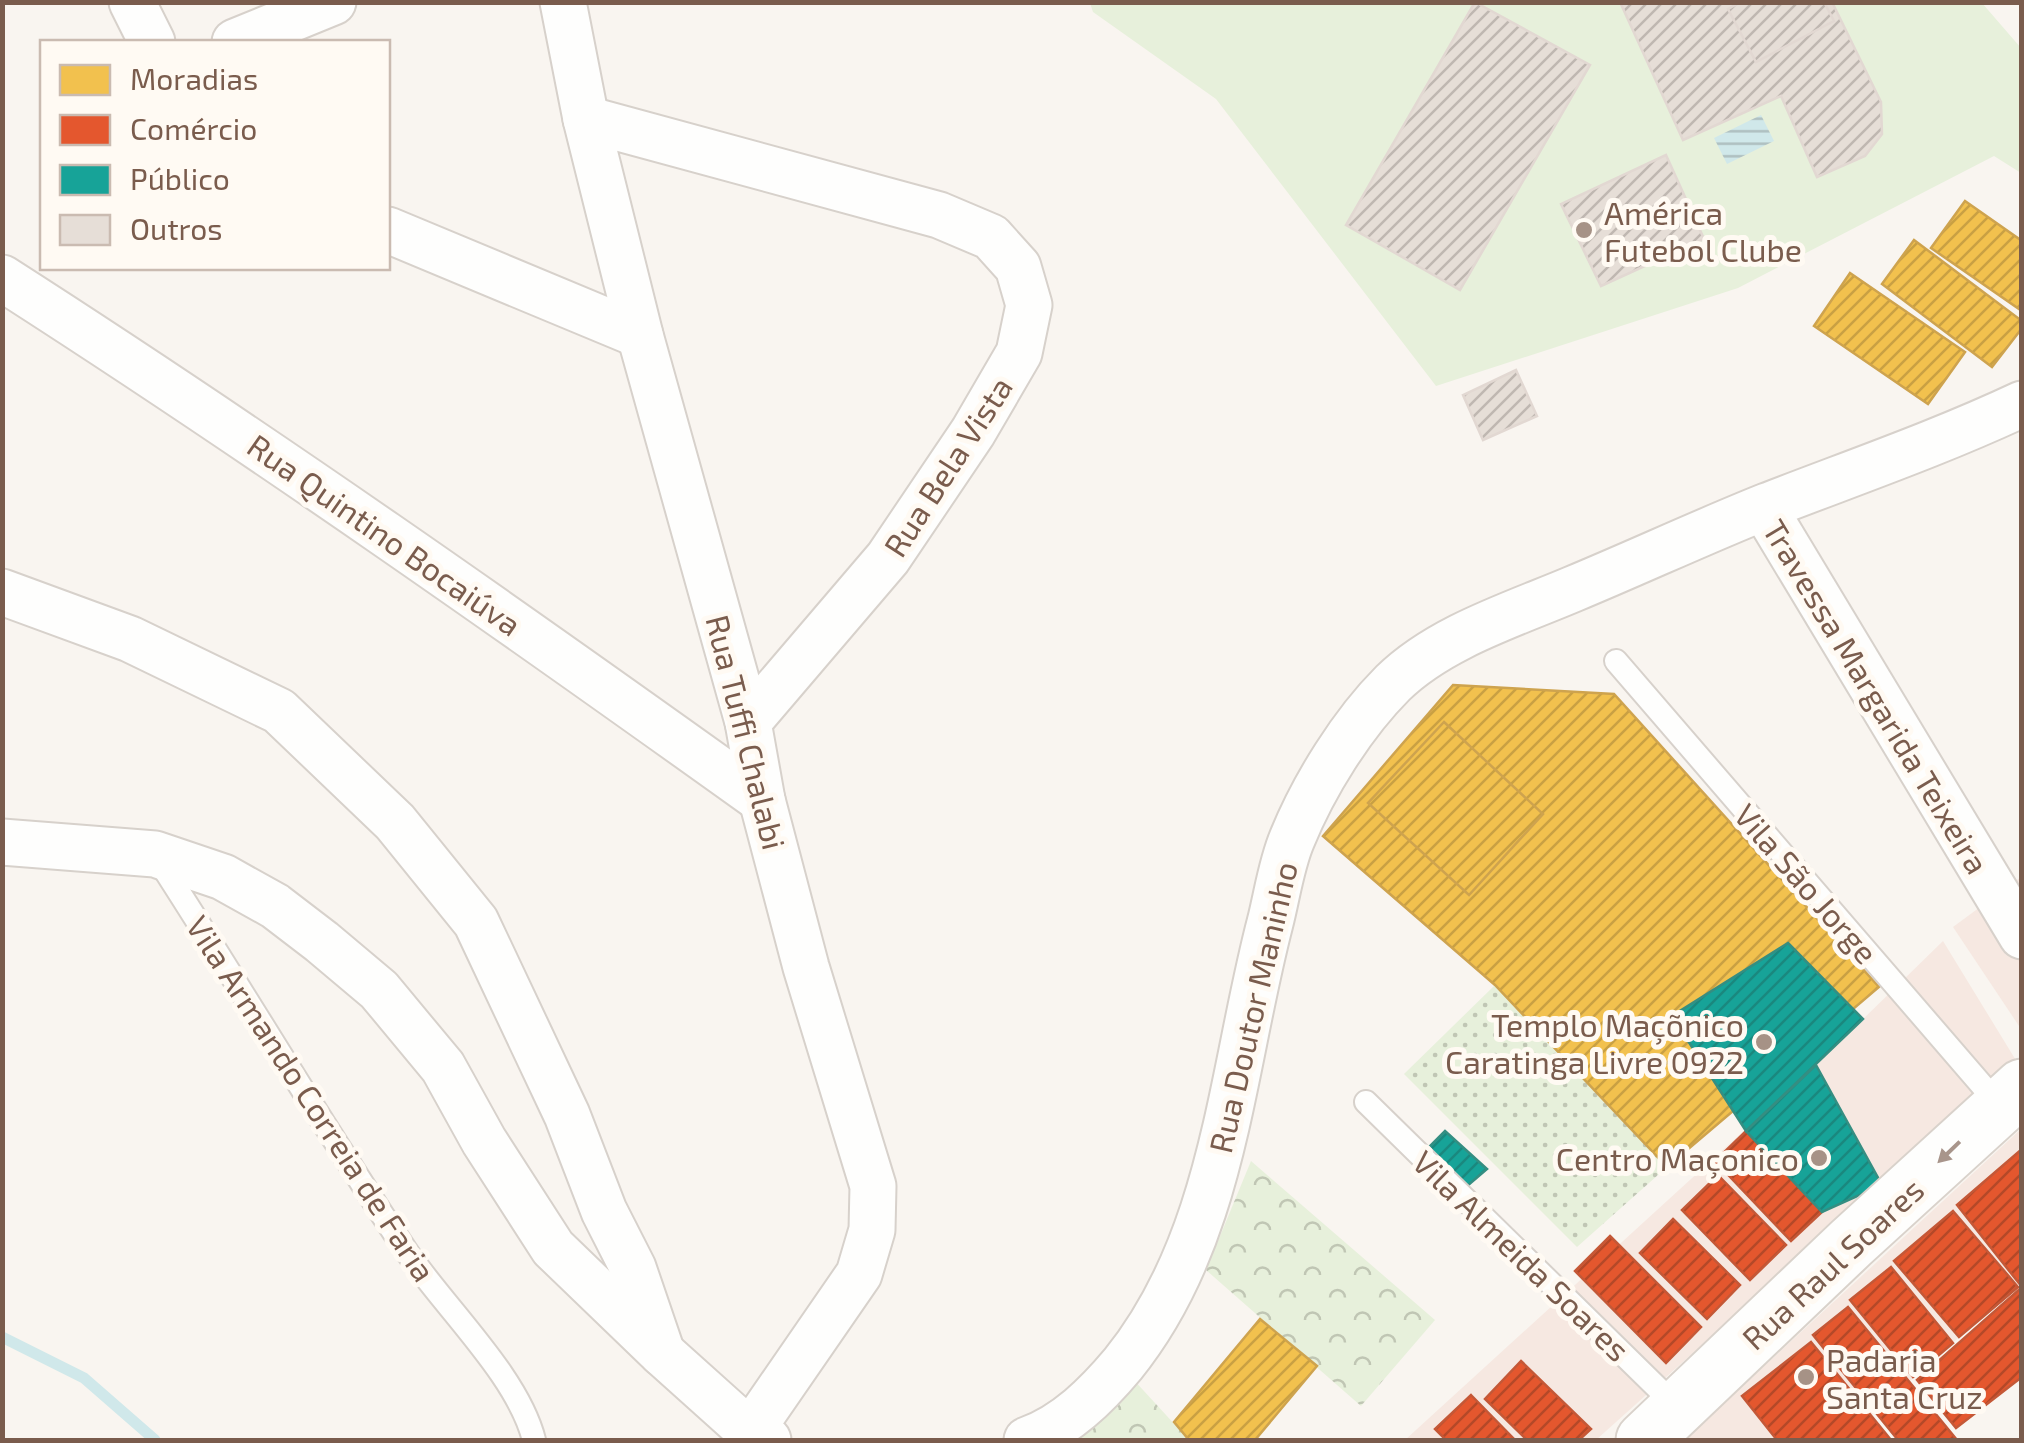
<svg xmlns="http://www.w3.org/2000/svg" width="2024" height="1443" font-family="'Exo 2',sans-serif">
<defs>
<pattern id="forest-crowns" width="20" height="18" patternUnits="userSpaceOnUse" patternTransform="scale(2.5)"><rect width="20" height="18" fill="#e7f0db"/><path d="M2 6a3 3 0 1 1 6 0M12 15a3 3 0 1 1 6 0" fill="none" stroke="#c0c6b4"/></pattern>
<pattern id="park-dots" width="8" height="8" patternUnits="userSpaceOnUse" patternTransform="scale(2.5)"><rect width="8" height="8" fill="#e7f0db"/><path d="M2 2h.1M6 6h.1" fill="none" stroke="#c0c6b4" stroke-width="1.8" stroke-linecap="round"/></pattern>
<pattern id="water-rules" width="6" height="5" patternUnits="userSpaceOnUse" patternTransform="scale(2.5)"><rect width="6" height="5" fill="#d0e8ea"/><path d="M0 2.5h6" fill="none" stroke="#aebfc0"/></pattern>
<pattern id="homes-hatch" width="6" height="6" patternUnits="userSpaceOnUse" patternTransform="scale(2.5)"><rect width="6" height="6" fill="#f2c14e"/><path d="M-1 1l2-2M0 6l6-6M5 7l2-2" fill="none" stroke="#c9a043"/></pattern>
<pattern id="shops-hatch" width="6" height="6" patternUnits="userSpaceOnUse" patternTransform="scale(2.5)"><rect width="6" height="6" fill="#e4572e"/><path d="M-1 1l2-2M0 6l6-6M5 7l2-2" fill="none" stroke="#b44828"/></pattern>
<pattern id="public-hatch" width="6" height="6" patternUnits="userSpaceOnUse" patternTransform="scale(2.5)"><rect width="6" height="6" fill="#17a398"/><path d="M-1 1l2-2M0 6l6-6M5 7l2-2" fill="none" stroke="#1a887e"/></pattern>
<pattern id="building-hatch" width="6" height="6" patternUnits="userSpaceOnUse" patternTransform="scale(2.5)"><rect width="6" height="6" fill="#e6ded7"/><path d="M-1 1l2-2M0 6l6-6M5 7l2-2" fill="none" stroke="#bfb7b1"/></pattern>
</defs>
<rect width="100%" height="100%" fill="#f9f5f0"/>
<g fill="#f6e8e1">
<path d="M2021,877V1029L1953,927Z"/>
<path d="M1943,941L2017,1062L1596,1440H1405L1816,1065Z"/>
<path d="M2021,1129V1282L1844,1440H1684Z"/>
</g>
<path fill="#e7f0db" d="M1090,3H1982L2021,48V173L1994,156L1738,288L1436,386L1216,99L1093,12Z"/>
<g fill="url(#forest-crowns)">
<path d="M1251,1161L1435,1320L1361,1406L1206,1270Z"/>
<path d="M1132,1378L1189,1440H1049Z"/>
</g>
<path fill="url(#park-dots)" d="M1495,985L1667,1167L1577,1247L1404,1074Z"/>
<path fill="url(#water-rules)" d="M1761,115L1774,141L1727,164L1714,138Z"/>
<g fill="url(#homes-hatch)" stroke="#cea34e" stroke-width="2.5">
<path d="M1965,201L2022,241V311L1931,248Z"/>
<path d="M1914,240L2022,321V328L1992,367L1882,284Z"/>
<path d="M1850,273L1965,352L1928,404L1814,326Z"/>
<path d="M1453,685L1614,694L1879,987L1667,1167L1495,985L1323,836Z"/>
<path d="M1444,722L1543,814L1469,895L1368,803Z"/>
<path d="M1260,1319L1317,1366L1255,1440H1189L1174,1422Z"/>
</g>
<g fill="url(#shops-hatch)" stroke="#c45837" stroke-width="2.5">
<path d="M1746,1131L1822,1212L1791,1241L1715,1161Z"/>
<path d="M2022,1149V1287L1957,1205Z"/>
<path d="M1718,1175L1786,1245L1750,1280L1682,1210Z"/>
<path d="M1953,1211L2018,1287L1959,1337L1894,1261Z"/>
<path d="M1673,1219L1740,1285L1707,1319L1640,1253Z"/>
<path d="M1610,1236L1701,1327L1666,1363L1575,1271Z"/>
<path d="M1891,1267L1953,1343L1913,1377L1850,1300Z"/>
<path d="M2022,1287V1377L1956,1428L1917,1380Z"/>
<path d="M1848,1307L1957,1440H1898L1813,1335Z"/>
<path d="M1811,1342L1891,1440H1777L1742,1396Z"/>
<path d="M1521,1361L1591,1429L1579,1440H1527L1485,1399Z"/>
<path d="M1471,1395L1515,1440H1446L1435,1429Z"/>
</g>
<g fill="url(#public-hatch)" stroke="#358e82" stroke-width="2.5">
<path d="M1788,943L1863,1019L1746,1131L1672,1016Z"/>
<path d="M1816,1065L1882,1185L1822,1212L1746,1131Z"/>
<path d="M1445,1131L1487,1169L1459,1193L1426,1150Z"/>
</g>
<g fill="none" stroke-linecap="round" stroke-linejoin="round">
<path stroke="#d0e8ea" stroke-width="11" d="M2,1337L84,1378L155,1440"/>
</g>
<g fill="url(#building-hatch)" stroke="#e2d8d2" stroke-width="2.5">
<path d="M1475,2L1590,65L1460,290L1346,225Z"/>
<path d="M1620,2H1832L1881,102L1882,134L1865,156L1817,177L1781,96L1683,140Z"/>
<path d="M1741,2H1824L1834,21L1756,62L1728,9Z"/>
<path d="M1666,155L1704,239L1601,286L1561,204Z"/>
<path d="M1516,370L1537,416L1483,440L1463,395Z"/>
</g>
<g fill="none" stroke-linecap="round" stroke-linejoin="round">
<g stroke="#d7d1cb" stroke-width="26">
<g id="service">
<path d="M1616,661L1999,1105"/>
<path d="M159,861C243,991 321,1124 407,1252C445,1308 518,1376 534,1440"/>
<path d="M1366,1102L1679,1409"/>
</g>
</g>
<g stroke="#d7d1cb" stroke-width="49">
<g id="minor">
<path d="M132,2L152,42"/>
<path d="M563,2L586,119L640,335L748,722L762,800L806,967L873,1186L872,1230L859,1274L750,1432"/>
<path d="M235,42L333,2"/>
<path d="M586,119L939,215L991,237L1018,267L1029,305L1019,353L973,432L888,558L748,722"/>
<path d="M388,230L640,335"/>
<path d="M2,278C261,444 512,621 762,800"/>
<path d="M1764,508L2022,936"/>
<path d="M2,592L130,639L279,711L395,822L476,922L567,1115L604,1211L633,1268L662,1353"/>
<path d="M2,842L155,854L223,877L275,906L322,942L379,990L443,1067L484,1141L553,1248L662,1353L750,1432L768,1440"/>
<path d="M1027,1440C1066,1426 1097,1395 1123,1364C1224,1239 1231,1072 1270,923C1277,896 1281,865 1292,839C1314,785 1352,724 1393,683C1440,637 1514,614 1573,589C1638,562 1702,532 1767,506C1852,473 1939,443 2022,404"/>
</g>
</g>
<g stroke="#d9d2cb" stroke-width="59">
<path id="secondary" d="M1644,1440L1851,1243L2022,1087"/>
</g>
<use href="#service" stroke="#fefefd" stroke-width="22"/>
<use href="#minor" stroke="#fefefd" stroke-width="45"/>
<use href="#secondary" stroke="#fefefd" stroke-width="55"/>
</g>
<defs><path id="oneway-solid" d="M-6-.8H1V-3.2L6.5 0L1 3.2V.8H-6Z" transform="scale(2.5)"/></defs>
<use fill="#a8958b" href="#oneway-solid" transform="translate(1949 1152) rotate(136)"/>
<g fill="#a69286" stroke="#fffaf3" stroke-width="4">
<circle cx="1584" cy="230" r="10"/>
<circle cx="1764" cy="1042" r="10"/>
<circle cx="1819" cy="1158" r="10"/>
<circle cx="1806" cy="1377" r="10"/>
</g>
<g text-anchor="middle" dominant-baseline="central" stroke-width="10" stroke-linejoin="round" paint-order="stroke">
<g font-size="32" fill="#7a5c4d" stroke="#fffaf3" text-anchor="start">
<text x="1604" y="212">América<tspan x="1604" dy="37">Futebol Clube</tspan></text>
<text x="1744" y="1024" text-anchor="end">Templo Maçõnico<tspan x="1744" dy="37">Caratinga Livre 0922</tspan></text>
<text x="1799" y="1158" text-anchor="end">Centro Maçonico</text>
<text x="1826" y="1359">Padaria<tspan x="1826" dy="37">Santa Cruz</tspan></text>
</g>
<g font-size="32" fill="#7a5c4d" stroke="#fffaf3">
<text transform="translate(947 466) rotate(-57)">Rua Bela Vista</text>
<text transform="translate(385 534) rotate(35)">Rua Quintino Bocaiúva</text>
<text transform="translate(1877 696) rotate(59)">Travessa Margarida Teixeira</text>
<text transform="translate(747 732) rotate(76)">Rua Tuffi Chalabi</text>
<text transform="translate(1807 883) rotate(49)">Vila São Jorge</text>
<text transform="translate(1252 1007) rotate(-77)">Rua Doutor Maninho</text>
<text transform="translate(312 1098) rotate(57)">Vila Armando Correia de Faria</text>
<text transform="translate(1522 1255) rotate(44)">Vila Almeida Soares</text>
<text transform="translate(1832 1263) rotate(-43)">Rua Raul Soares</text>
</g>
</g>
<rect width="2024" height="1443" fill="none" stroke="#7a5c4d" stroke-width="10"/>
<rect x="40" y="40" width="350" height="230" fill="#fffaf3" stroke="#cabbb1" stroke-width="2.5"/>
<rect x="60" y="65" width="50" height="30" fill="#f2c14e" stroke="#cabbb1" stroke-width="2.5"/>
<text x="130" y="90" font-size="30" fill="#7a5c4d">Moradias</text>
<rect x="60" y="115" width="50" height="30" fill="#e4572e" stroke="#cabbb1" stroke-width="2.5"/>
<text x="130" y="140" font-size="30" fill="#7a5c4d">Comércio</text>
<rect x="60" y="165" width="50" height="30" fill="#17a398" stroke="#cabbb1" stroke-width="2.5"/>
<text x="130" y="190" font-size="30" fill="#7a5c4d">Público</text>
<rect x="60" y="215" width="50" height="30" fill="#e6ded7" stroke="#cabbb1" stroke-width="2.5"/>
<text x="130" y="240" font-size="30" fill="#7a5c4d">Outros</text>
</svg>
